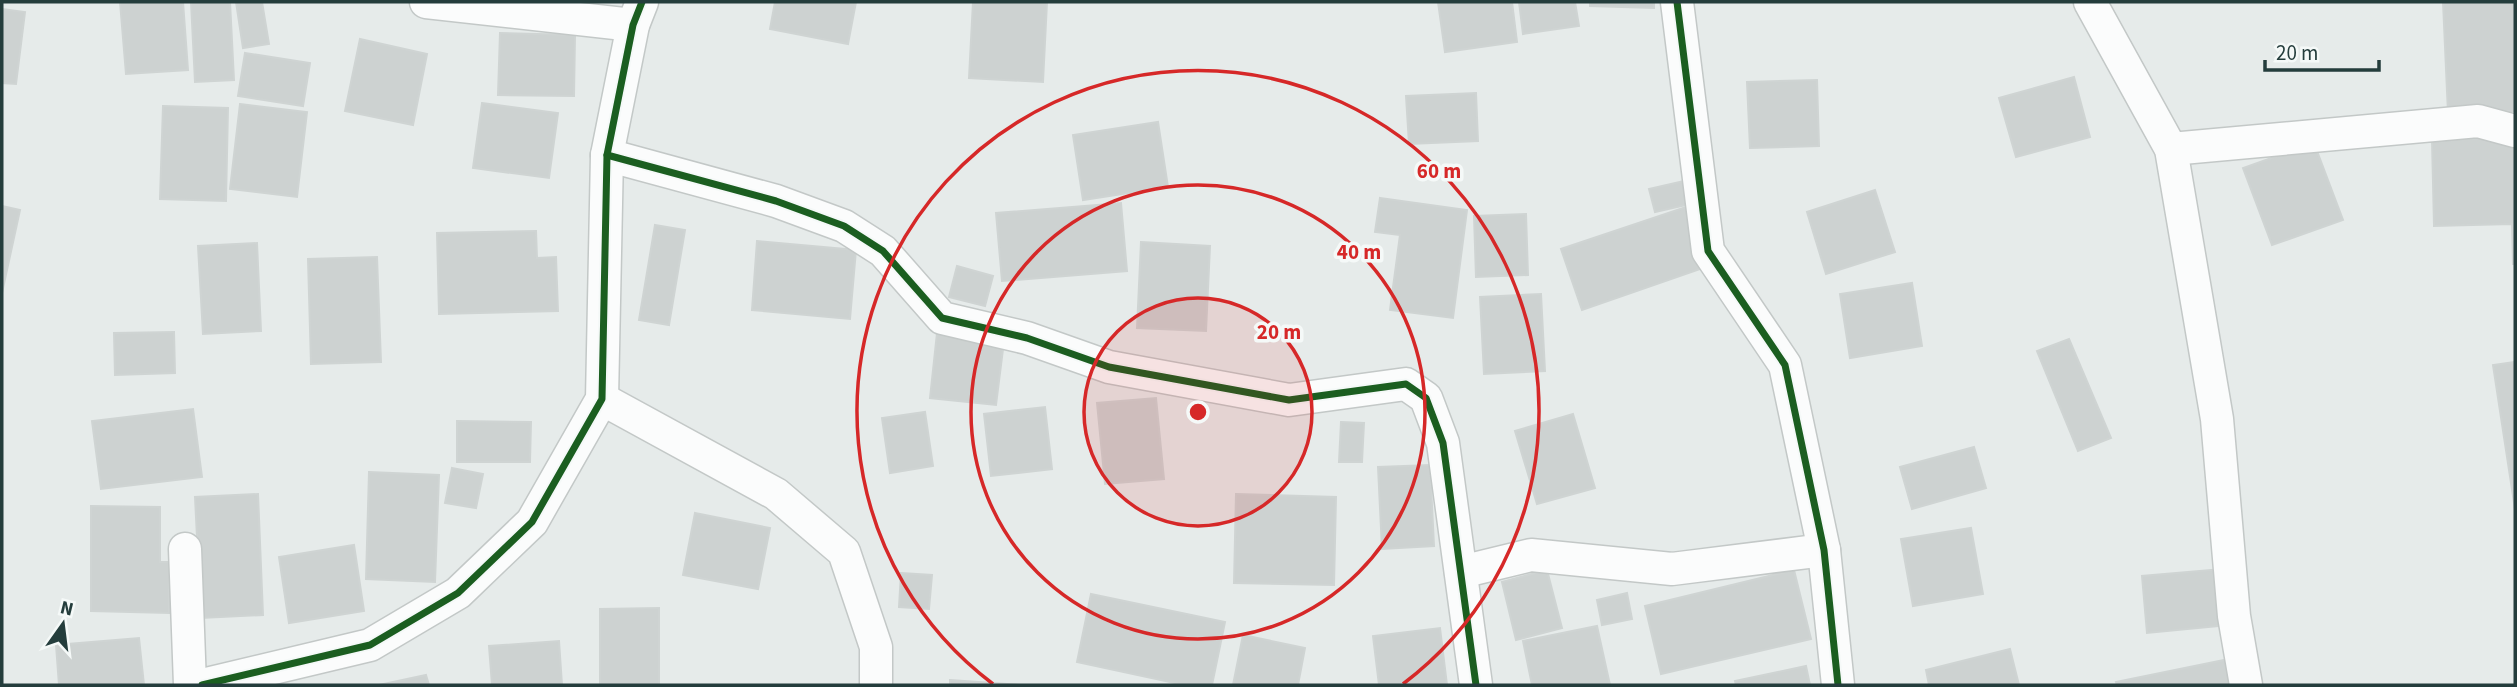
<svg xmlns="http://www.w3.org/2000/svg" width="2517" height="687" font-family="'Source Sans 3',sans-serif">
<rect width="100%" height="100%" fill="#e6ebea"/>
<g fill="#cdd2d1" stroke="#cfd4d3" stroke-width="2">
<path d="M120,2H183L188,70L126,74Z"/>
<path d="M191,2H230L234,80L195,82Z"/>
<path d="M236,2H262L269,44L243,48Z"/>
<path d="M775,2H856L848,44L770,29Z"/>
<path d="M973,2H1047L1043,82L969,78Z"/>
<path d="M1438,2H1512L1517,42L1445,52Z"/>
<path d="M1519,2H1575L1579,26L1523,34Z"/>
<path d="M1590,2H1654V8L1590,6Z"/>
<path d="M2443,2H2515V111L2448,113Z"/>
<path d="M2,9L25,12L16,84L2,83Z"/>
<path d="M500,33L575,35L574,96L498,95Z"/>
<path d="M360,39L427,54L413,125L345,111Z"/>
<path d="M245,53L310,63L303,106L238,96Z"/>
<path d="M2074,77L2090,137L2016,157L1999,98Z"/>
<path d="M1817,80L1819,146L1750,148L1747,82Z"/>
<path d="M1476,93L1478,141L1409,144L1406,96Z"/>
<path d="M482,103L558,113L549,178L473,168Z"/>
<path d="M240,104L307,112L297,197L230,189Z"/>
<path d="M163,106L228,108L226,201L160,199Z"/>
<path d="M1158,122L1168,187L1083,200L1073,135Z"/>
<path d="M2515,137V264H2513L2512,224L2434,226L2432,140Z"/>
<path d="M2314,143L2343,220L2272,245L2243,168Z"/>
<path d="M1693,179L1699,202L1655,212L1649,189Z"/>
<path d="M1875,190L1895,252L1826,274L1807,212Z"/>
<path d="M1380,198L1467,210L1453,318L1390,310L1400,235L1375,232Z"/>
<path d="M1121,203L1127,271L1002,281L996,213Z"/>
<path d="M2,206L20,210L2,293Z"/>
<path d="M1689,206L1709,266L1582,310L1561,249Z"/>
<path d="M1526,214L1528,275L1476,277L1474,216Z"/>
<path d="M655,225L685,230L669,325L639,320Z"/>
<path d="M536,231L537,258L556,257L558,311L439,314L437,233Z"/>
<path d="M757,241L856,250L850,319L752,310Z"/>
<path d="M1141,242L1210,246L1206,331L1137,328Z"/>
<path d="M257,243L261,331L203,334L198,246Z"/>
<path d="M377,257L381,362L311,364L308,259Z"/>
<path d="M957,266L993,276L985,306L949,297Z"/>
<path d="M1912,283L1922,346L1850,358L1840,294Z"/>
<path d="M1541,294L1545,371L1484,374L1480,297Z"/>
<path d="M174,332L175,373L115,375L114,333Z"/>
<path d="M937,333L1004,341L996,405L930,398Z"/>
<path d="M2069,339L2111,438L2078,451L2037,351Z"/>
<path d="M2515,362V509L2493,365Z"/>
<path d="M1156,398L1164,479L1105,484L1097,403Z"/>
<path d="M1045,407L1052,469L991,476L984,414Z"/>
<path d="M193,409L202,477L101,489L92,421Z"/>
<path d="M925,412L933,466L890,473L882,418Z"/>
<path d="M1573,414L1595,488L1537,504L1515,431Z"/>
<path d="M457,421L531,422L530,462H457Z"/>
<path d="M1341,422L1364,423L1362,462H1339Z"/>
<path d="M1974,447L1986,488L1912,509L1900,467Z"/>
<path d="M1430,465L1434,546L1382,549L1378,467Z"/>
<path d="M452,468L483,474L476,508L445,503Z"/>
<path d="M369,472L439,475L435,582L366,579Z"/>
<path d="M258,494L263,615L201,618L195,497Z"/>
<path d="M1236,494L1336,497L1334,585L1234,583Z"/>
<path d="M91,506L160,507V562H169V613L91,611Z"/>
<path d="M695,513L770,528L758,589L683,575Z"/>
<path d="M1971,528L1983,594L1913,606L1901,539Z"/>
<path d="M354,545L364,611L289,623L279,557Z"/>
<path d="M2222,569L2228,625L2147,633L2142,576Z"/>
<path d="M1547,570L1562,628L1516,640L1502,582Z"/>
<path d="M1794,570L1811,639L1661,674L1645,606Z"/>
<path d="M901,573L932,575L929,609L899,607Z"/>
<path d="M1627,593L1632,619L1602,625L1597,600Z"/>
<path d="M1091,594L1225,622L1212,685H1184L1077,662Z"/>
<path d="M659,608V685H600V609Z"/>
<path d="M1597,626L1610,685H1532L1523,641Z"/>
<path d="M1440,628L1447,685H1379L1373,636Z"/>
<path d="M1243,635L1305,648L1298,685H1233Z"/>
<path d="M139,638L144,685H59L56,645Z"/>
<path d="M559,641L562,685H492L489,646Z"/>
<path d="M2010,649L2019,685H1929L1926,670Z"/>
<path d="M2229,659L2234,685H2117L2116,682Z"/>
<path d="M1806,666L1810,685H1736L1735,681Z"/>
<path d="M426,675L429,685H379Z"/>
<path d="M950,680L1020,685H950Z"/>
</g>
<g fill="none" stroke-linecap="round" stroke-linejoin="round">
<g stroke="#c3c8c7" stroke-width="35">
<g id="minor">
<path d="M426,2L633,25"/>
<path d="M1677,2L1708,251L1785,365L1824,550L1838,685"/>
<path d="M2090,2L2171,149L2217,419L2234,616L2246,685"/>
<path d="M2171,149L2478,121L2515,131"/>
<path d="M607,155L776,201L844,226L883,251L942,318L1027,338L1109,367L1289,400L1406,384L1426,398L1443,443L1476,685"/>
<path d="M602,399L776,494L844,552L876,647V685"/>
<path d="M185,549L190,685"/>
<path d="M1461,572L1531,555L1672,569L1824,550"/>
<path d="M202,685L370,645L458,593L532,522L602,399L607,155L633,25L642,2"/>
</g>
</g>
<use href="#minor" stroke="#fbfcfc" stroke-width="32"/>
<g stroke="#f5f9f8" stroke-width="11">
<g id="cycleway">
<path d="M1677,2L1708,251L1785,365L1824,550L1838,685"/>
<path d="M607,155L776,201L844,226L883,251L942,318L1027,338L1109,367L1289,400L1406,384L1426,398L1443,443L1476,685"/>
<path d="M202,685L370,645L458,593L532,522L602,399L607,155L633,25L642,2"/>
</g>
</g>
<use href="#cycleway" stroke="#1b5e20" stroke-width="7"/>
</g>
<circle cx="1198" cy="412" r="114" fill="#d62828" fill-opacity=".12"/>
<g fill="none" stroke="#d62828" stroke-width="3.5">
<circle cx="1198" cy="412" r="114"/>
<circle cx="1198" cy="412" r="227"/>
<path d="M993 684A341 341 0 1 1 1403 684"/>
</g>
<circle cx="1198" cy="412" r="10" fill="#d62828" stroke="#f5f9f8" stroke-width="3.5"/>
<g font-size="21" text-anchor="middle" font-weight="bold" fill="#d62828" stroke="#f5f9f8" stroke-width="7" stroke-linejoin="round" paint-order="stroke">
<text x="1439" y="178">60 m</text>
<text x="1359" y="259">40 m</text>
<text x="1279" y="339">20 m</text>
</g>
<rect width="2517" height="687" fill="none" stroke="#243d3c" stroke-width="7"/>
<g transform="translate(63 624) rotate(14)" stroke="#f5f9f8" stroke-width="5" paint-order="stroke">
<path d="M0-5L12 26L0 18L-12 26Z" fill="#243d3c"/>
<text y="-10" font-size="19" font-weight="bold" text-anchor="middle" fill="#243d3c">N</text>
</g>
<path d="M2265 60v10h114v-10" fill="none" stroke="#243d3c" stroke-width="3.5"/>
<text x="2276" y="60" font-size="21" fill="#243d3c" stroke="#f5f9f8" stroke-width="5" paint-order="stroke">20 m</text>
</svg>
